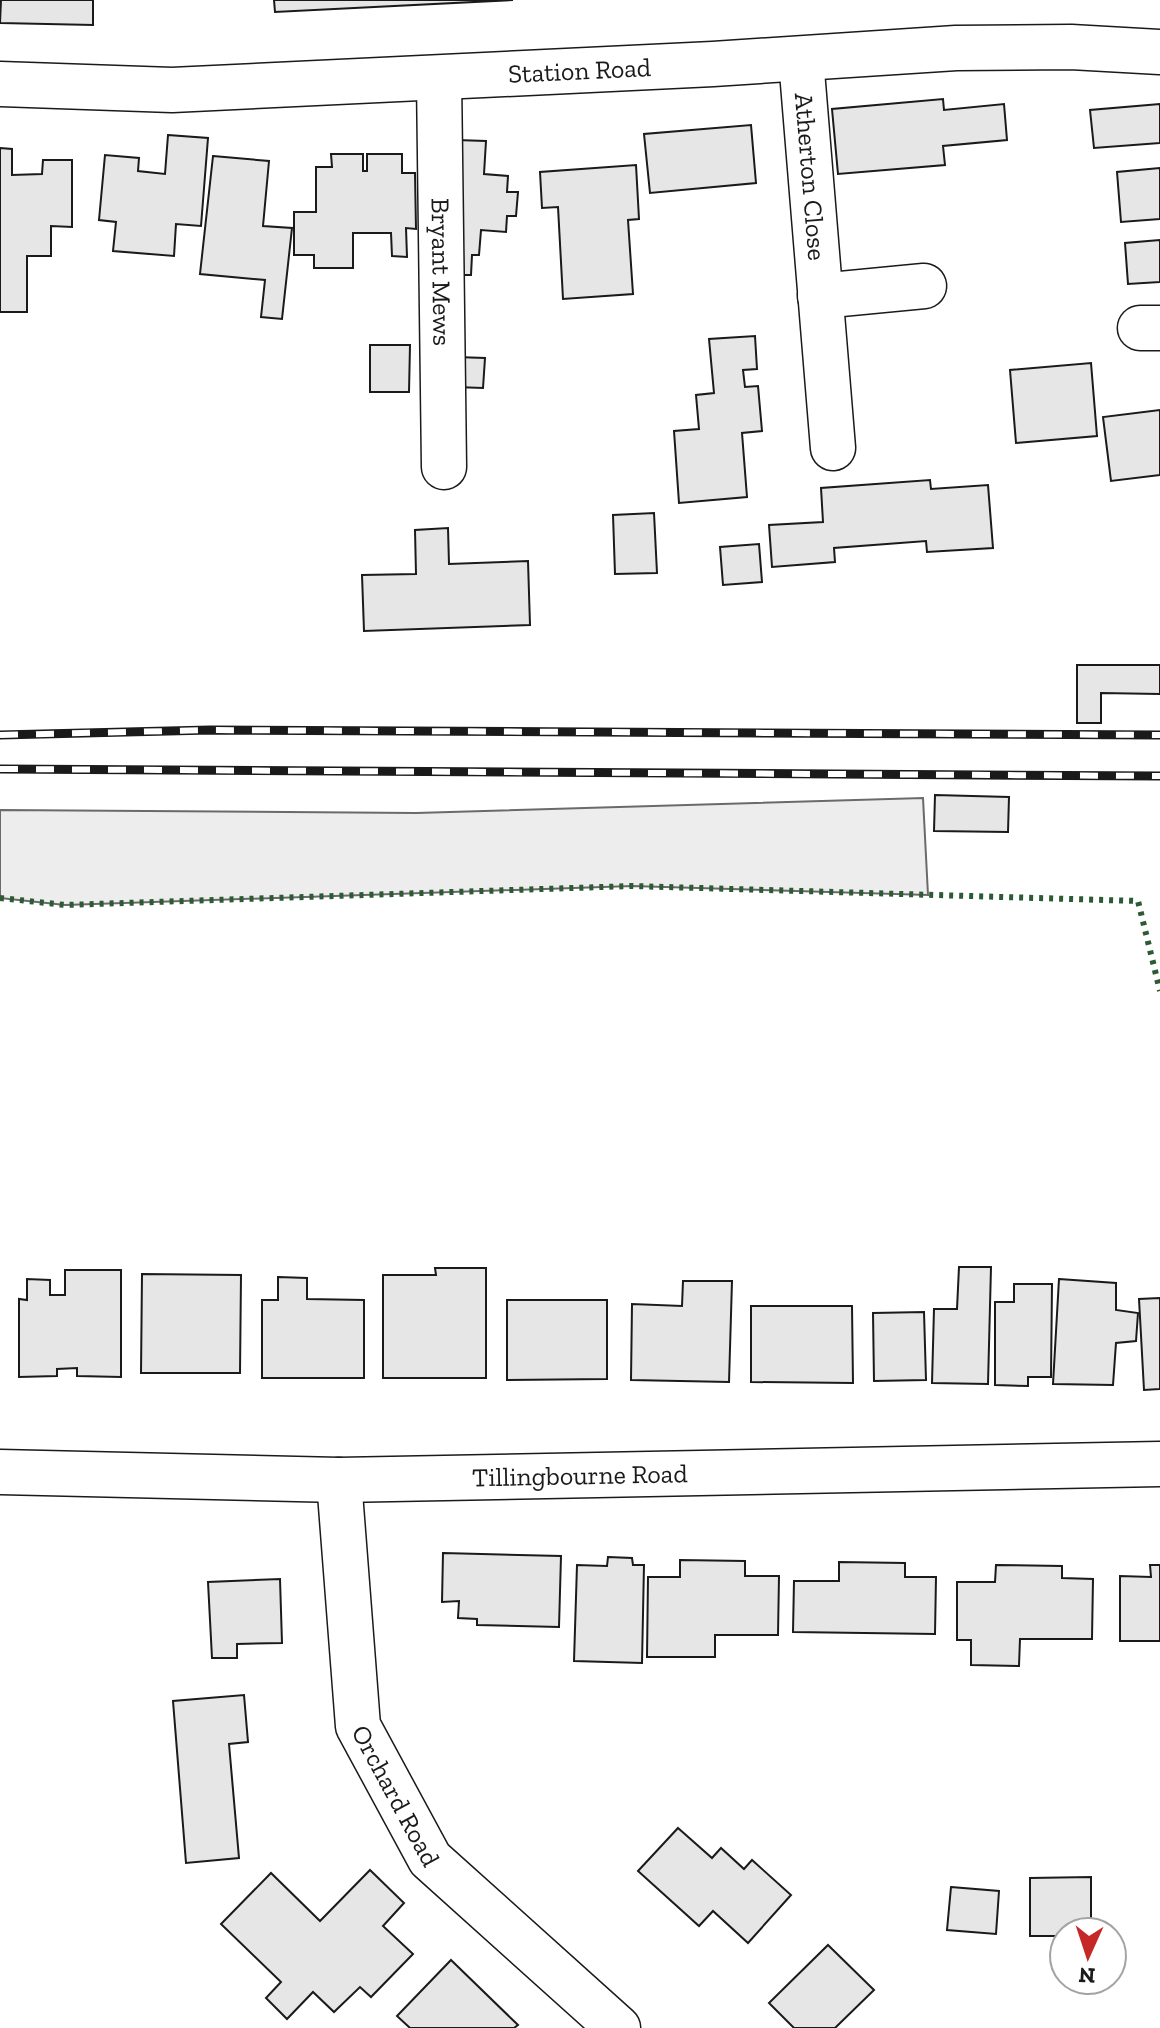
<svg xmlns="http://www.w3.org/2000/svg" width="1160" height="2028" font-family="'Zilla Slab',serif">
<rect width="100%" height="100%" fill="#fff"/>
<path fill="#ededed" stroke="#6a6a6a" stroke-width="2" d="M923,798L928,895L632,886L65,905L0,898V810L416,813Z"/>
<g fill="#e6e6e6" stroke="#1a1a1a" stroke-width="2">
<path d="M1,0H93V25L0,23Z"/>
<path d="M274,0H513L275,12Z"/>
<path d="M943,99L944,110L1004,104L1007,140L943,146L945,165L838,174L832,109Z"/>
<path d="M1160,104V143L1094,148L1090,110Z"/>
<path d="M751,125L756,183L650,193L644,134Z"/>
<path d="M168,135L208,138L201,226L176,224L174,256L113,251L116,222L99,220L105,155L139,158L138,171L165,174Z"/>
<path d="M456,140L486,141L484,174L508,176L507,192H518L516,216H507L506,232L481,230L479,255H472L471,275H457Z"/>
<path d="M0,148L12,149V175L42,174L43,160H72V227L51,226V256H27V312H0Z"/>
<path d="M331,154H363V171H367V154H402V173H415L416,229L406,228L407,257L392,256L391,233H353V268H314V255H294V212H316V167H332Z"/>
<path d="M213,156L269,161L263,226L292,228L282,319L261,317L265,280L200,274Z"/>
<path d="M636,165L639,219L628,220L633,294L563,299L558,207L542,208L540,172Z"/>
<path d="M1160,168V219L1121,222L1117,172Z"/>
<path d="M1160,240V282L1128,284L1125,243Z"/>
<path d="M755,336L757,369L743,370L745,387L758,386L762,431L742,433L747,497L679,503L674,431L699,429L696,395L714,393L709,339Z"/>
<path d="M370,345H410L409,392H370Z"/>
<path d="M456,357L485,358L483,388L455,387Z"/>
<path d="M1091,363L1097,436L1016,443L1010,370Z"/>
<path d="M1160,410V475L1111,481L1103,417Z"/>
<path d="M930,480L931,489L988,485L993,548L927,552L926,541L834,548L835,562L772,567L769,525L823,522L821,488Z"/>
<path d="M654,513L657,573L615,574L613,515Z"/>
<path d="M448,528L449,564L528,561L530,625L364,631L362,575L416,574L415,530Z"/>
<path d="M759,544L762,582L723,585L720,547Z"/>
<path d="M1077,665H1160V694L1101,693V723H1077Z"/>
<path d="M935,795L1009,797L1008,832L934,831Z"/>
<path d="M959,1267H991L988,1384L932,1383L934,1309H957Z"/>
<path d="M435,1268H486V1378H383V1275H436Z"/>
<path d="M65,1270H121V1377L77,1376V1368L57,1369V1376L19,1377V1299L27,1300V1279L50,1280V1295H65Z"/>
<path d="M142,1274L241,1275L240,1373H141Z"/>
<path d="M278,1277L307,1278V1299L364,1300V1378H262V1300H278Z"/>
<path d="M1059,1279L1116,1283V1310L1138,1313L1136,1341L1116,1343L1113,1385L1053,1384Z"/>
<path d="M683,1281H732L729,1382L631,1380L632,1304L682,1306Z"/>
<path d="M1014,1284H1052L1051,1377H1028V1386L995,1385V1302H1014Z"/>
<path d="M1160,1298V1389L1144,1390L1139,1299Z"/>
<path d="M507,1300H607V1379L507,1380Z"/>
<path d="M751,1306H852L853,1383L751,1382Z"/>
<path d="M924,1312L926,1380L874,1381L873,1313Z"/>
<path d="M443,1553L561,1556L559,1627L477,1625V1619L458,1618L459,1601L442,1602Z"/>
<path d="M608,1557L632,1558L633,1565H644L642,1663L574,1661L577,1565L607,1566Z"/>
<path d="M680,1560L745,1561V1576H779L778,1635H715V1657H647L648,1577H680Z"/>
<path d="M839,1562L905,1563V1577H936L935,1634L793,1632L794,1581H839Z"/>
<path d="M996,1565L1062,1566V1578L1093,1579L1092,1639H1020L1019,1666L971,1665V1640H957V1582H995Z"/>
<path d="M1150,1565H1160V1641H1120V1576L1151,1577Z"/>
<path d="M280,1579L282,1643L237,1644V1658H212L208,1582Z"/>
<path d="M244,1695L248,1742L229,1744L239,1858L186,1863L173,1701Z"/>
<path d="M678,1828L712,1858L721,1848L744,1869L752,1860L791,1895L748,1943L713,1911L699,1926L638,1871Z"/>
<path d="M370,1870L404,1903L383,1926L413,1954L371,1997L360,1987L334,2012L313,1992L287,2019L266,1998L281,1982L221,1924L271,1873L320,1921Z"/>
<path d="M1091,1877V1932H1064V1936H1030V1878Z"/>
<path d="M951,1887L999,1891L996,1934L947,1930Z"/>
<path d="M828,1945L874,1990L835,2028H794L769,2003Z"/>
<path d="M451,1960L518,2025L514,2028H410L397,2016Z"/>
</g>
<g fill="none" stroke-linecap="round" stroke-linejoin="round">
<g stroke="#1a1a1a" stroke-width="47">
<g id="street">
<path id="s1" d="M801,59L833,448"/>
<path id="s2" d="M439,78L444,467"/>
<path id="s3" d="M0,84L172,90L713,64L956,48L1071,47L1160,52"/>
<path d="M820,296L924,286"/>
<path d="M1140,328H1160"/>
<path id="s4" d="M0,1472L339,1480L1160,1464"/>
<path id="s5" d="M339,1480L358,1726L430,1859L618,2028"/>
</g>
</g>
<use href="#street" stroke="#fff" stroke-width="44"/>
<g stroke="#1a1a1a" stroke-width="9">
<g id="rail">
<path d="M0,735L210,730L1160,735"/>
<path d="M0,769L1160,776"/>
</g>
</g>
<use href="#rail" stroke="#fff" stroke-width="6" stroke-dasharray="18" stroke-linecap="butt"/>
<path stroke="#2b5a34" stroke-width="6" stroke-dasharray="4 6" stroke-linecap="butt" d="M0,898L65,905L632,886L1138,901L1160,991"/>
</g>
<g text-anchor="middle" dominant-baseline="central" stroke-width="6" stroke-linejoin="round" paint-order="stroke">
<g font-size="26" fill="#1a1a1a" stroke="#fff">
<text stroke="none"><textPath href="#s3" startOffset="580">Station Road</textPath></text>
<text stroke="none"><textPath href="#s1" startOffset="118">Atherton Close</textPath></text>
<text stroke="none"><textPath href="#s2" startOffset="194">Bryant Mews</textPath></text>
<text stroke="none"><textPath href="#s4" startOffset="580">Tillingbourne Road</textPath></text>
<text stroke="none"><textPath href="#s5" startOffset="326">Orchard Road</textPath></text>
</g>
</g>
<g transform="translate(1088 1956) rotate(183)"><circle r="38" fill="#ffffff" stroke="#a3a3a3" stroke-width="2"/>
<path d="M0-6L14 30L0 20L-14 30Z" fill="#c62828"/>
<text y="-12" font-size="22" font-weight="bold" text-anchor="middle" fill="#1a1a1a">N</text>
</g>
</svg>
